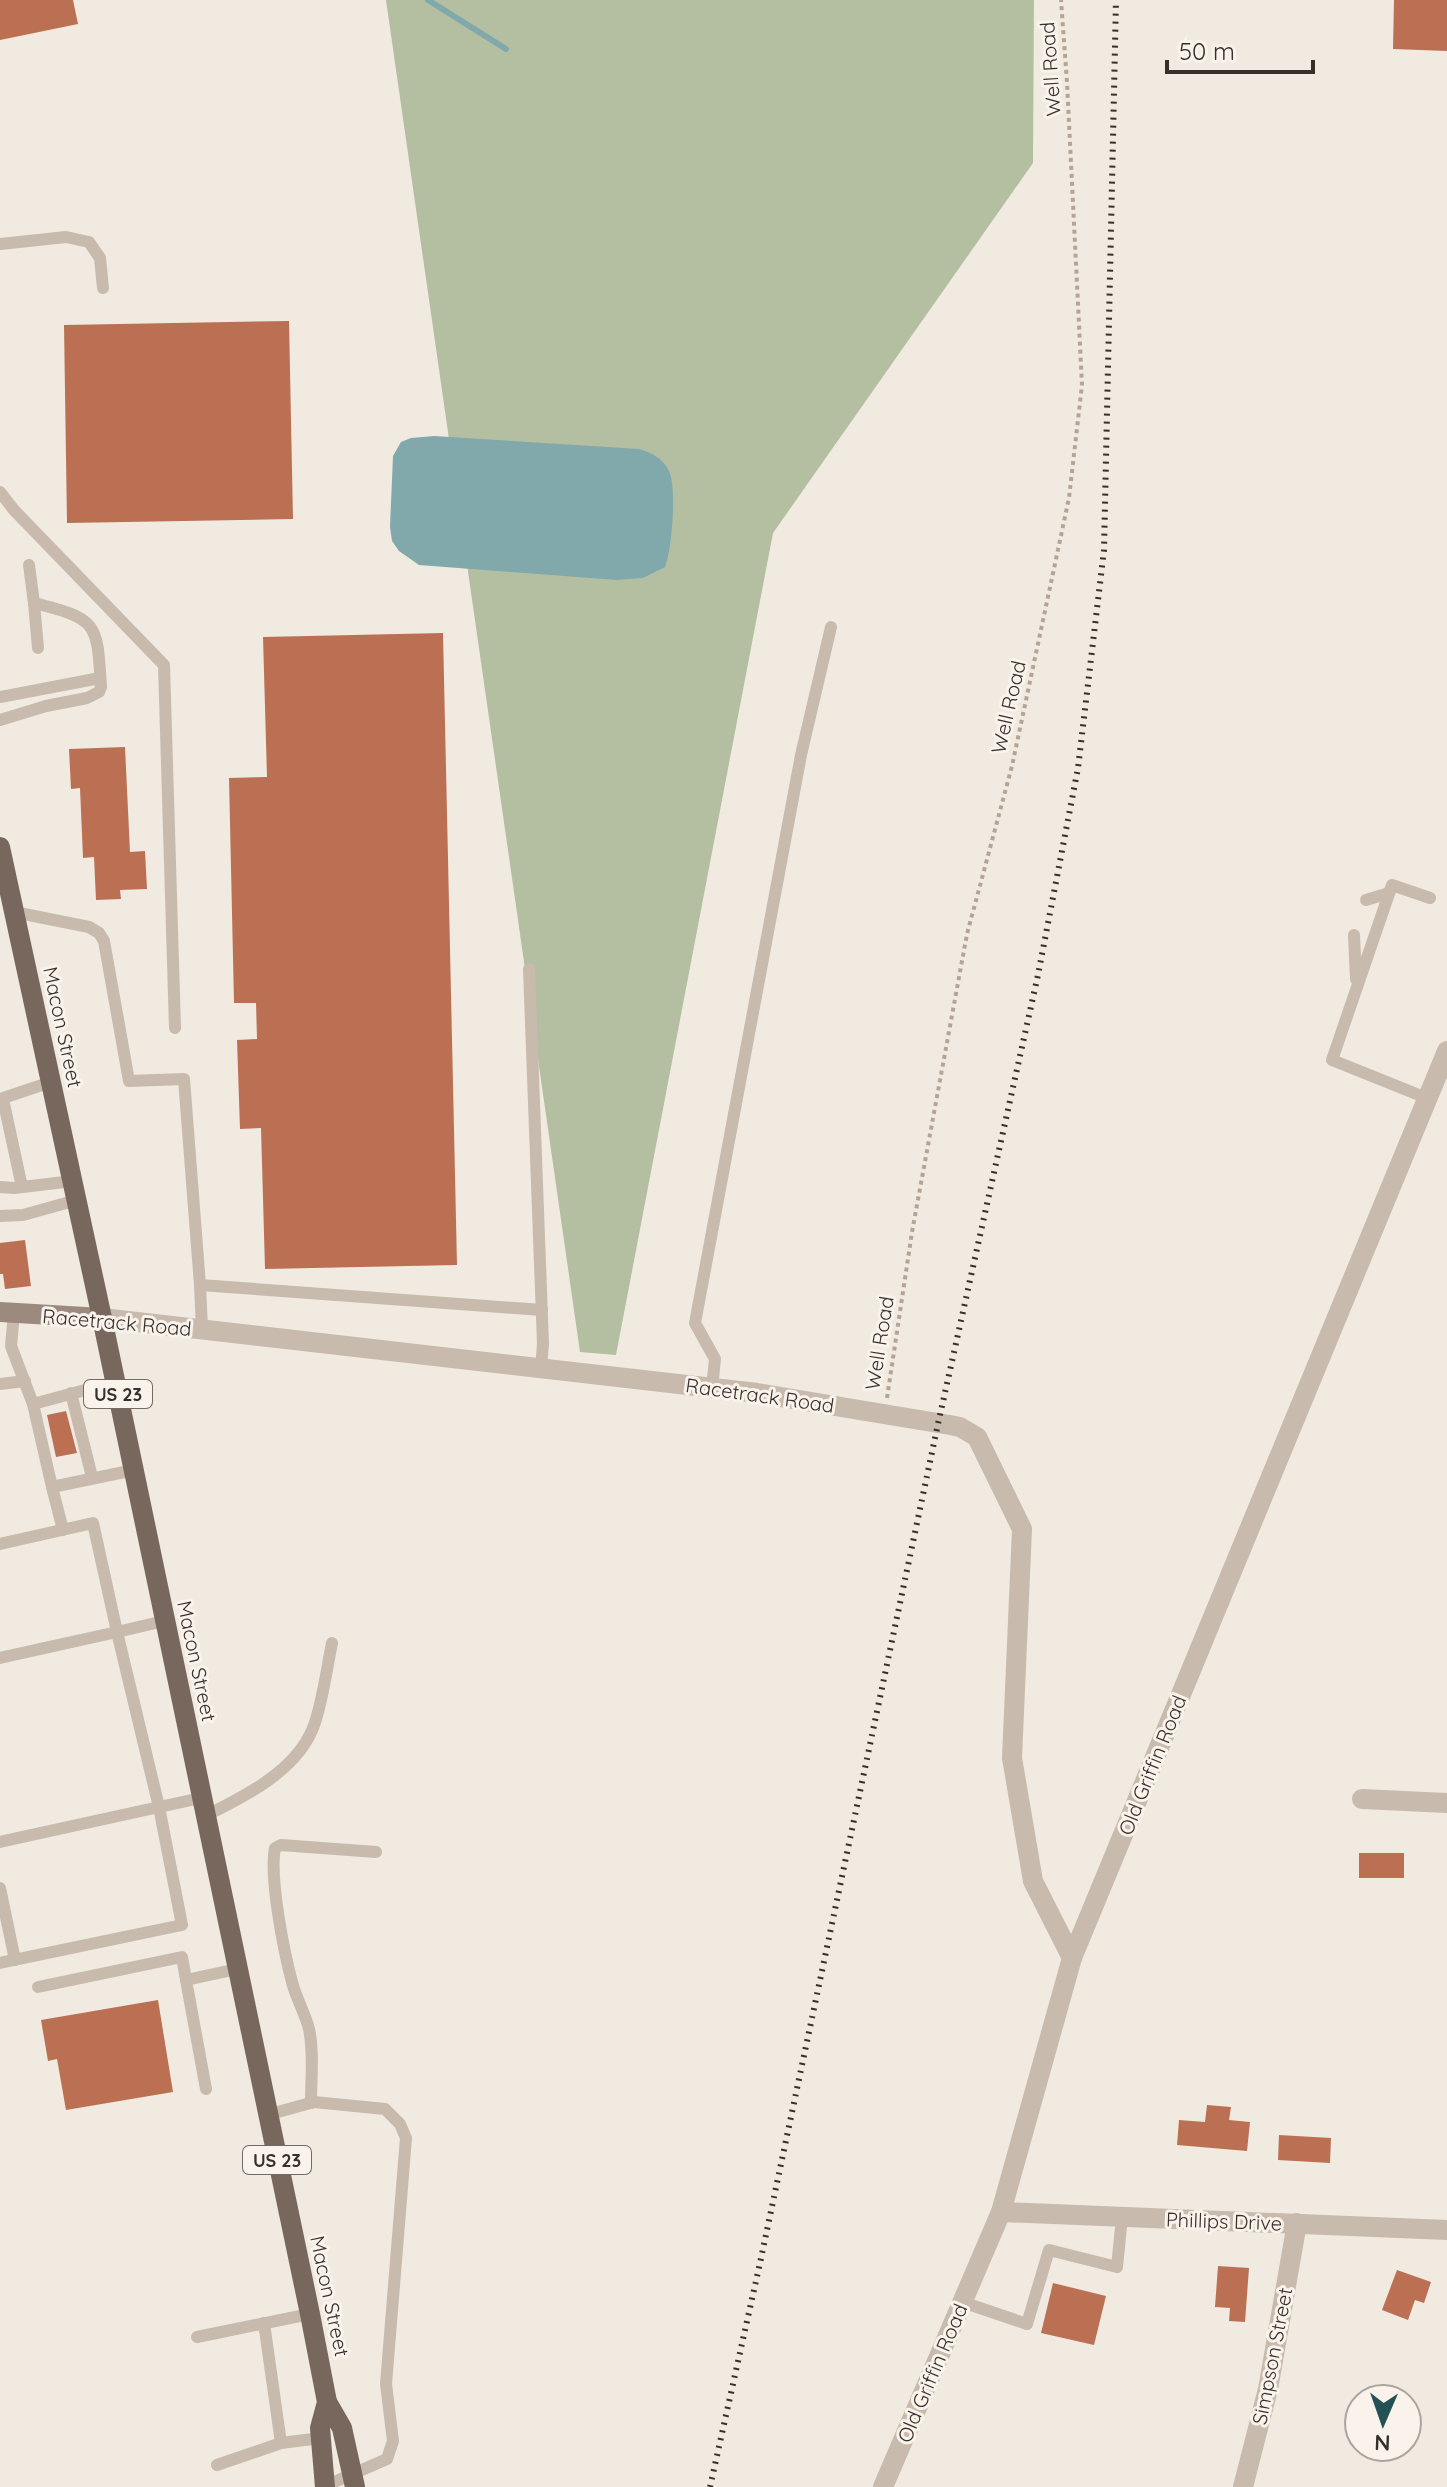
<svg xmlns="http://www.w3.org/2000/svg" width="1447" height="2487" font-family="Quicksand,sans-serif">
<rect width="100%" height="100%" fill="#f1eae0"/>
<path fill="#b4bfa1" d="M386,0H1034L1033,163L773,533L616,1355L580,1352Z"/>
<path fill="#81a9ac" d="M434,436L639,449C652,453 663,458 669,471C677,487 672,550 665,567L643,578L617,580L419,565L399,551L392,541L390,527L393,456L401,442L411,438Z"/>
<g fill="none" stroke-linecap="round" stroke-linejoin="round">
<path stroke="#81a9ac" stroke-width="6" d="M428,0L506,49"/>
</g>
<g fill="#bb7054">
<path d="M0,0H73L78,24L0,40Z"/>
<path d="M1394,0H1447V51L1393,49Z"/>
<path d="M289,321L293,519L67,523L64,325Z"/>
<path d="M443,633L457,1265L265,1269L261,1128L240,1129L237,1040L257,1039L256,1003H234L229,778L267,777L263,637Z"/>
<path d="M125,747L130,852L145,851L147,889L120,890L121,899L96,900L94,857L83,858L80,788L71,789L69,749Z"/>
<path d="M25,1240L31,1286L5,1289L3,1274H0V1243Z"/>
<path d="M66,1411L77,1453L56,1457L47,1415Z"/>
<rect x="1359" y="1853" width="45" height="25"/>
<path d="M158,2000L173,2092L66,2110L57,2059L48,2061L41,2020Z"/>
<path d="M1207,2105L1231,2107L1229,2120L1250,2122L1247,2151L1177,2145L1179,2120L1205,2122Z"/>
<path d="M1279,2135L1331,2138L1330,2163L1278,2160Z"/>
<path d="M1218,2266L1249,2268L1245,2322L1229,2321L1230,2308L1215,2307Z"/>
<path d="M1397,2270L1431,2282L1424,2303L1415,2300L1408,2320L1382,2310Z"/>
<path d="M1053,2283L1106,2296L1094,2345L1041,2333Z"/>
</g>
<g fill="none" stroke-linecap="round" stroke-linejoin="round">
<path stroke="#b4a497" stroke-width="4" stroke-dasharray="4 4" stroke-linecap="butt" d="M887,1398L912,1232L967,934L1012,766L1069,498L1082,385L1067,82L1061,0"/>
<g stroke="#c8baad" stroke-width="12">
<path d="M0,244L66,237L89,242L100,258L103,288"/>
<path d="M0,492L14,510L164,665L175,1028"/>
<path d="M34,603L38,648"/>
<path d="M0,697L100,678"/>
<path d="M0,720L46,706L87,698L99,692L101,687C97,622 98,619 34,603L29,565"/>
<path d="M1366,900L1389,893"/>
<path d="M14,912L89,927L99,933L104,941L129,1081L184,1079L200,1285L542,1310"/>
<path d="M1354,935L1356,979"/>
<path d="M529,969L543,1344L541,1368"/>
<path d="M0,1099L51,1082"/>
<path d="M3,1099L22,1187"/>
<path d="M1429,1099L1332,1060L1392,885L1430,898"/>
<path d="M0,1187L14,1188L73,1181"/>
<path d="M0,1216L23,1215L77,1200"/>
<path d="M200,1285L202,1329"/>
<path d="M14,1313L11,1346L33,1404L52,1487L134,1470"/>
<path d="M0,1384L25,1381"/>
<path d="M712,1388L715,1359L695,1323L801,755L831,627"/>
<path d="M71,1393L92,1477"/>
<path d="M33,1404L115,1382"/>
<path d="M52,1487L63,1530"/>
<path d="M0,1544L93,1523L117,1632L164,1621"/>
<path d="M0,1658L117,1632L159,1807L0,1842"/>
<path d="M205,1816C244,1797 296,1771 313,1728C322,1706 327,1667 332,1643"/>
<path d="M0,1888L15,1960"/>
<path d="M0,1963L182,1925L159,1807L201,1798"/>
<path d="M38,1987L182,1957L186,1980"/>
<path d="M206,2089L186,1980L237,1969"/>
<path d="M311,2103C311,2078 314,2052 309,2029C305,2013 296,1998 292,1982C284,1952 269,1877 275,1848L281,1845L376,1852"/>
<path d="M267,2115L314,2102L385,2109L400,2124L406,2138L386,2384L393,2441L387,2459L325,2486"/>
<path d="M962,2302L1027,2324L1049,2250L1117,2267L1122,2217"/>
<path d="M264,2323L281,2443"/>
<path d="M197,2337L310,2314"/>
<path d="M217,2465L281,2443L321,2438"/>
</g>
<g stroke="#c8baad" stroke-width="20">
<path d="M102,1318L757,1393L950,1425L960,1427L977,1437L1022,1529L1012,1758L1033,1881L1072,1958"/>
<path d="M1362,1799L1447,1803"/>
<path d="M1001,2212L1447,2230"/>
<path d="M883,2487L1001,2212L1072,1958L1447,1051"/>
<path d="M1243,2487L1268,2389L1297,2223"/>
</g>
<path stroke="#9c8a7e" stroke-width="20" d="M0,1312L102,1318"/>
<g stroke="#78675d" stroke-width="20">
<path d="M0,847L102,1318L310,2314L327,2402L320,2428L325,2487"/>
<path d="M327,2402L342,2428L355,2487"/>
</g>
<path stroke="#372f2b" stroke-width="6" stroke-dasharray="2 6" stroke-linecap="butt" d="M710,2487L760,2263L938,1424L1038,975L1078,768L1104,550L1116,0"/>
</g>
<g text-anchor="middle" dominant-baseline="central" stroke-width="6" stroke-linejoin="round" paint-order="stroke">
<g fill="#f9f3ec" stroke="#716a65" stroke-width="2">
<rect x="84" y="1380" width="68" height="28" rx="6"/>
<rect x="243" y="2146" width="68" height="28" rx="6"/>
</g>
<g font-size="18" font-weight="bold" fill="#372f2b">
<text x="118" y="1394">US 23</text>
<text x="277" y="2160">US 23</text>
</g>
<g font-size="20" fill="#372f2b" stroke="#f9f3ec">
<text transform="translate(1050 69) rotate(-94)">Well Road</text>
<text transform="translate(1008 707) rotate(-77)">Well Road</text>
<text transform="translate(63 1027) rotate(78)">Macon Street</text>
<text transform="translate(117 1322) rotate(5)">Racetrack Road</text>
<text transform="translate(879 1343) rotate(-81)">Well Road</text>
<text transform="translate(760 1395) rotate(8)">Racetrack Road</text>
<text transform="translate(197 1661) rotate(78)">Macon Street</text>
<text transform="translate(1152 1765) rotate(-68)">Old Griffin Road</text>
<text transform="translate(1224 2221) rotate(2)">Phillips Drive</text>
<text transform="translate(330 2296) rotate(78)">Macon Street</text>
<text transform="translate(1272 2356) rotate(-79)">Simpson Street</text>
<text transform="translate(932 2373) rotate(-67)">Old Griffin Road</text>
</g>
</g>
<g transform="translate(1383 2423) rotate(182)"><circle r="38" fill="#f9f3ec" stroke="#aba59f" stroke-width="2"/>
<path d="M0-6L14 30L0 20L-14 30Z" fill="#245155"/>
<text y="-12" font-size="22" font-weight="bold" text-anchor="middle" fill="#372f2b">N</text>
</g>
<path d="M1167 60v12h146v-12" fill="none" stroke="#372f2b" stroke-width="4"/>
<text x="1179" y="60" font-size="24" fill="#372f2b" stroke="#f9f3ec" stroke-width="6" paint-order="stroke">50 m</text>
</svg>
